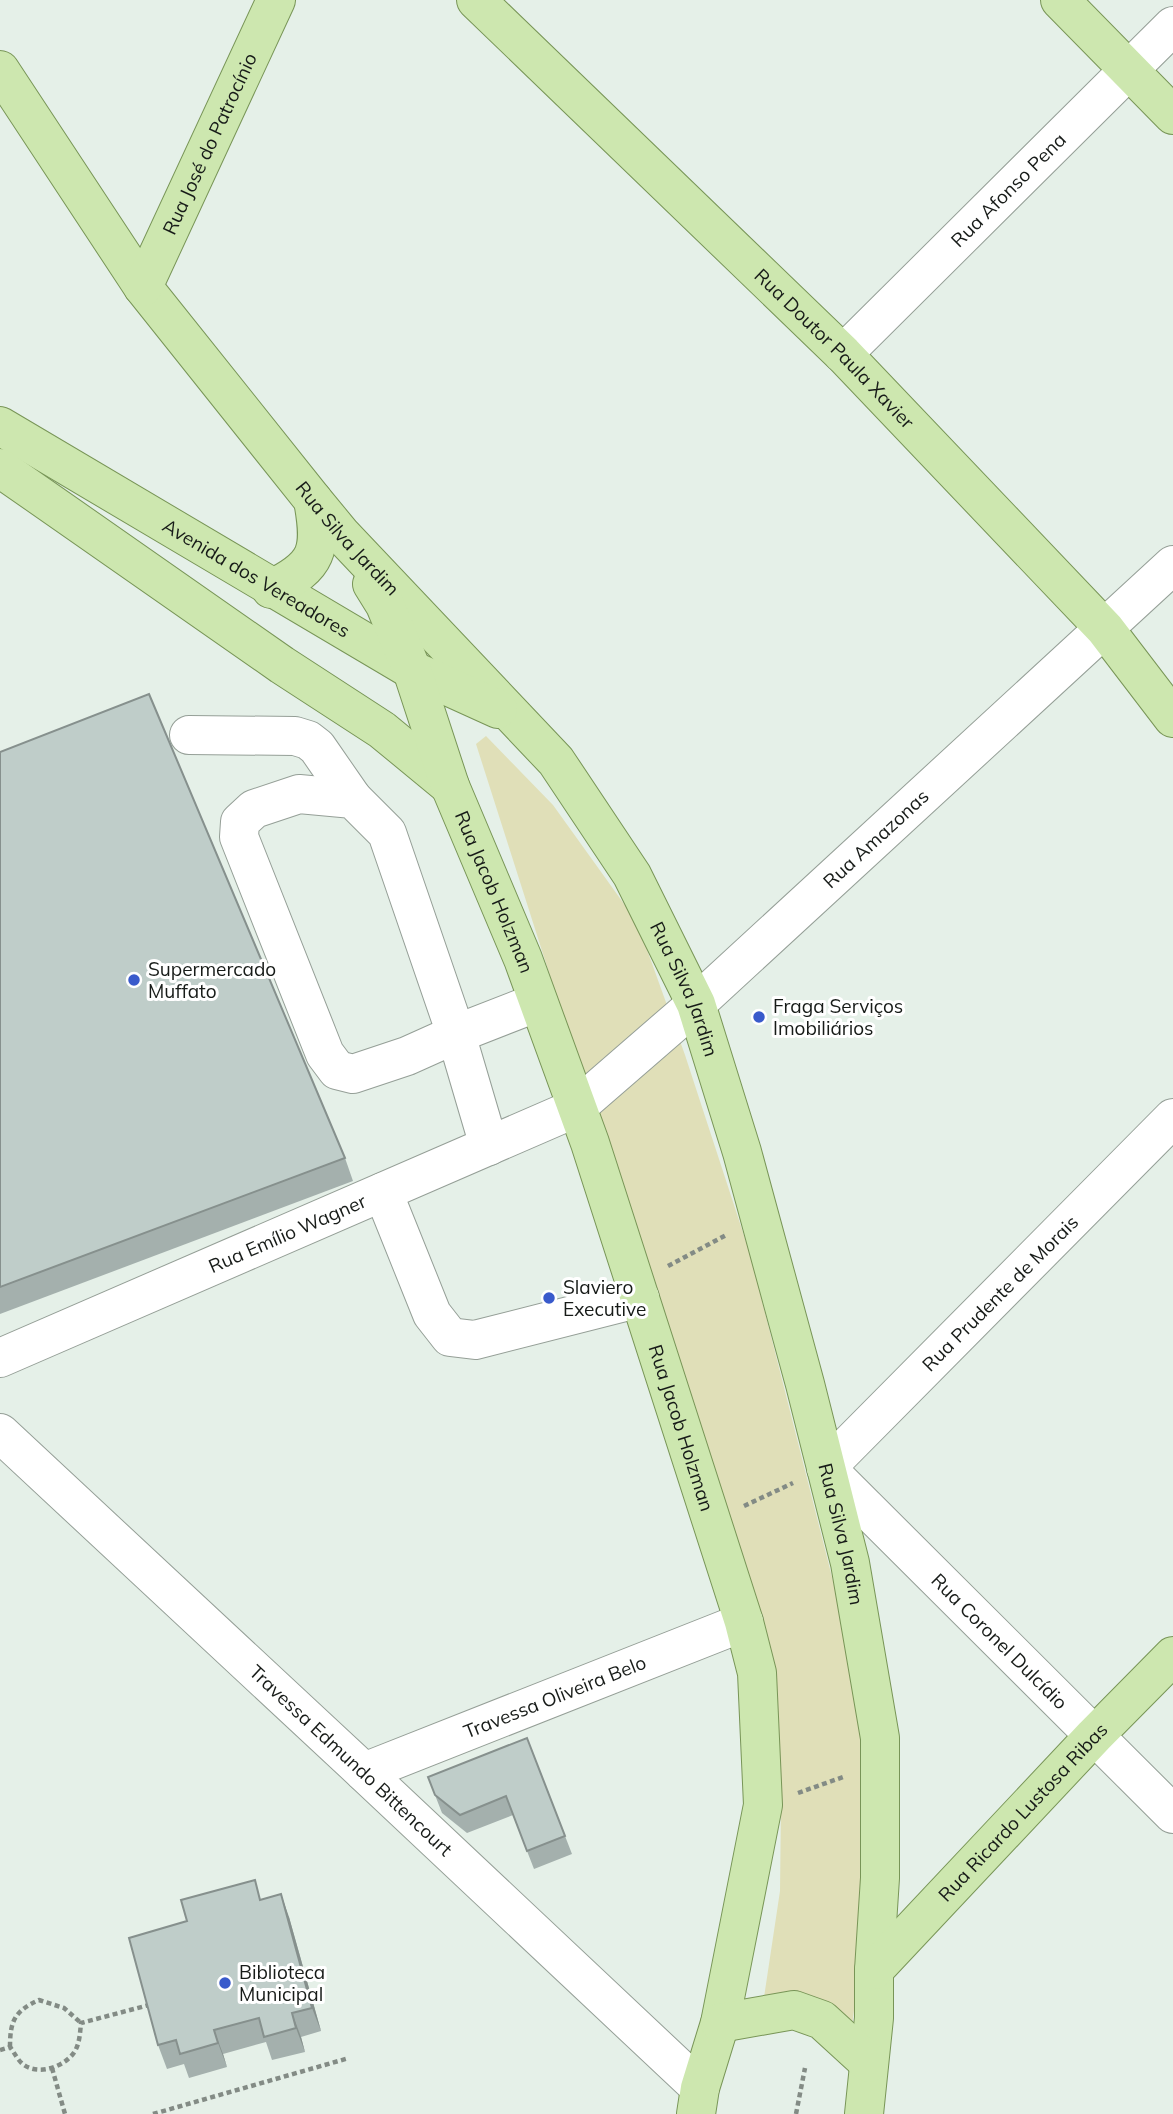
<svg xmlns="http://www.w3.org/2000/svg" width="1173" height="2114" font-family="Mulish,sans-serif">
<rect width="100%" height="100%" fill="#e5f0e8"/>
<path fill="#e0dfb8" d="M486,736L553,805L637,922L685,1055L751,1257L873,1739L859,1973L851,2033L763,2004L780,1891L781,1805L589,1098L476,744Z"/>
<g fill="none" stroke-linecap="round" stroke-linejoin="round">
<g stroke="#959f97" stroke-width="40">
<g id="minor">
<path id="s1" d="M843,354L1173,26"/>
<path d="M189,735L295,736L308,740L317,747L353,799"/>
<path d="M299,794L353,799L387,833L456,1034L407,1056L353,1074L337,1070L325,1054L239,837L240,822L254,809Z"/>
<path id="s2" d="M1173,1118L826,1468L1173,1814"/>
<path d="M489,1146L456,1034L538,1002"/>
<path d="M383,1192L432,1314L450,1337L475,1340L640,1298"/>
<path id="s3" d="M0,1358L576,1108L696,1004L1173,565"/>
<path id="s4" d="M0,1433L364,1772L700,2088"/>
<path id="s5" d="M364,1772L744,1622"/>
</g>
</g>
<g stroke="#789557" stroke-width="40">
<g id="major">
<path id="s6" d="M476,0L843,354L1105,629L1173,718"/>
<path d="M1060,0L1173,115"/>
<path id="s7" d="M0,70L143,287L313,500L341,534L556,761L632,875L696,1004L742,1152L805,1384L850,1563L880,1738V1878L874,1970V2018L864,2114"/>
<path id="s8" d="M143,287L276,0"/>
<path id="s9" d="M0,426L412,670L498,709"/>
<path d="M0,468L282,665L382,730L450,786"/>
<path id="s10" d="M372,584L385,605L412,670L450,786L523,959L590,1143L744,1622L757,1673L763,1805L720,2023L700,2088L696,2114"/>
<path d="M271,589C319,566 322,550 313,500"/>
<path id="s11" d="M874,1970L1094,1736L1173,1656"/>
<path d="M720,2023L794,2010L822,2020L869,2063"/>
</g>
</g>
<g stroke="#838b85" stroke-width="4.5" stroke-dasharray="5 3.5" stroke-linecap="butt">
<path d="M668,1266L728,1234"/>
<path d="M744,1506L793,1483"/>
<path d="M798,1793L846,1776"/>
<path d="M10,2047C10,2020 15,2011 39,2000L64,2008L81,2023"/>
<path d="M0,2050L10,2047C14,2052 18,2061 24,2065C40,2076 66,2066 75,2051C80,2042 80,2032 81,2023L149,2005"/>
<path d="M52,2068L65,2114"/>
<path d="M153,2114L349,2058"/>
<path d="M796,2114L805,2068"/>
</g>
<use href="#minor" stroke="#fff" stroke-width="38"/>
<use href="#major" stroke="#cde7af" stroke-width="38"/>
</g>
<g fill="#a4b0ad">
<path d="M0,752L345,1158L353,1181L0,1314Z"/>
<path d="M527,1738L572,1854L534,1869L513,1815L467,1833L442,1813L428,1777Z"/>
<path d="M262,1899L289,1917L321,2031L301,2037L305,2052L272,2060L266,2042L223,2054L227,2067L189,2078L184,2064L167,2069L158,2045Z"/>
</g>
<g fill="#86908d">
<path d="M281,1894L289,1917L321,2031L312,2008Z"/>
<path d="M292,2013L301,2037L305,2052L296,2028Z"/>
<path d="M214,2030L223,2054L227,2067L218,2043Z"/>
</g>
<g fill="#bfcdc9" stroke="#86908d" stroke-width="2">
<path d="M149,694L345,1158L0,1287V752Z"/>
<path d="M527,1738L565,1836L527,1851L506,1796L460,1815L435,1795L428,1777Z"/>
<path d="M255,1880L260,1900L281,1894L312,2008L292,2013L296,2028L264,2037L259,2018L214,2030L218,2043L180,2054L176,2040L158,2045L129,1938L187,1921L181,1900Z"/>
</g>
<g fill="#395acb" stroke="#fff" stroke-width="2.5">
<circle cx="134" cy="980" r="7"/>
<circle cx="759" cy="1017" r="7"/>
<circle cx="549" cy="1298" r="7"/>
<circle cx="225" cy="1983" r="7"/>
</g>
<g text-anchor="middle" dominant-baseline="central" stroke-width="6" stroke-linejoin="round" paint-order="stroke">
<g font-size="19" fill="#171b18" stroke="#fff">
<text stroke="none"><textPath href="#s8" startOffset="158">Rua José do Patrocínio</textPath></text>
<text stroke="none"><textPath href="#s1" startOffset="233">Rua Afonso Pena</textPath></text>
<text stroke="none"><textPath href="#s6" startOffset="500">Rua Doutor Paula Xavier</textPath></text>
<text stroke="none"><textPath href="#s7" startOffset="584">Rua Silva Jardim</textPath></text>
<text stroke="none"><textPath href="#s9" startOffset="298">Avenida dos Vereadores</textPath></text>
<text stroke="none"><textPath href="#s3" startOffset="1031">Rua Amazonas</textPath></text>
<text stroke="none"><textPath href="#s10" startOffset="332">Rua Jacob Holzman</textPath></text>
<text stroke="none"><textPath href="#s7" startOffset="1152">Rua Silva Jardim</textPath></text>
<text stroke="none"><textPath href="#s3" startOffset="313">Rua Emílio Wagner</textPath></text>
<text transform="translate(1000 1293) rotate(-45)">Rua Prudente de Morais</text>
<text stroke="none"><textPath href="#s10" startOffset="900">Rua Jacob Holzman</textPath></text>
<text stroke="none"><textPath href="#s7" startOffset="1720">Rua Silva Jardim</textPath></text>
<text stroke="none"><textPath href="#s2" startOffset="738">Rua Coronel Dulcídio</textPath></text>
<text stroke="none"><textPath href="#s5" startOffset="205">Travessa Oliveira Belo</textPath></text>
<text stroke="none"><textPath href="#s4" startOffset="480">Travessa Edmundo Bittencourt</textPath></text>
<text stroke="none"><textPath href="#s11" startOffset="217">Rua Ricardo Lustosa Ribas</textPath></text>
</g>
<g font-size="19" fill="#171b18" stroke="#fff" text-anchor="start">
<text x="148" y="969">Supermercado<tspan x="148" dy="22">Muffato</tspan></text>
<text x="773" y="1006">Fraga Serviços<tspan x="773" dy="22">Imobiliários</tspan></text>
<text x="563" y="1287">Slaviero<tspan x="563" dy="22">Executive</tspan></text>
<text x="239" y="1972">Biblioteca<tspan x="239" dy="22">Municipal</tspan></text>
</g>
</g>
</svg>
